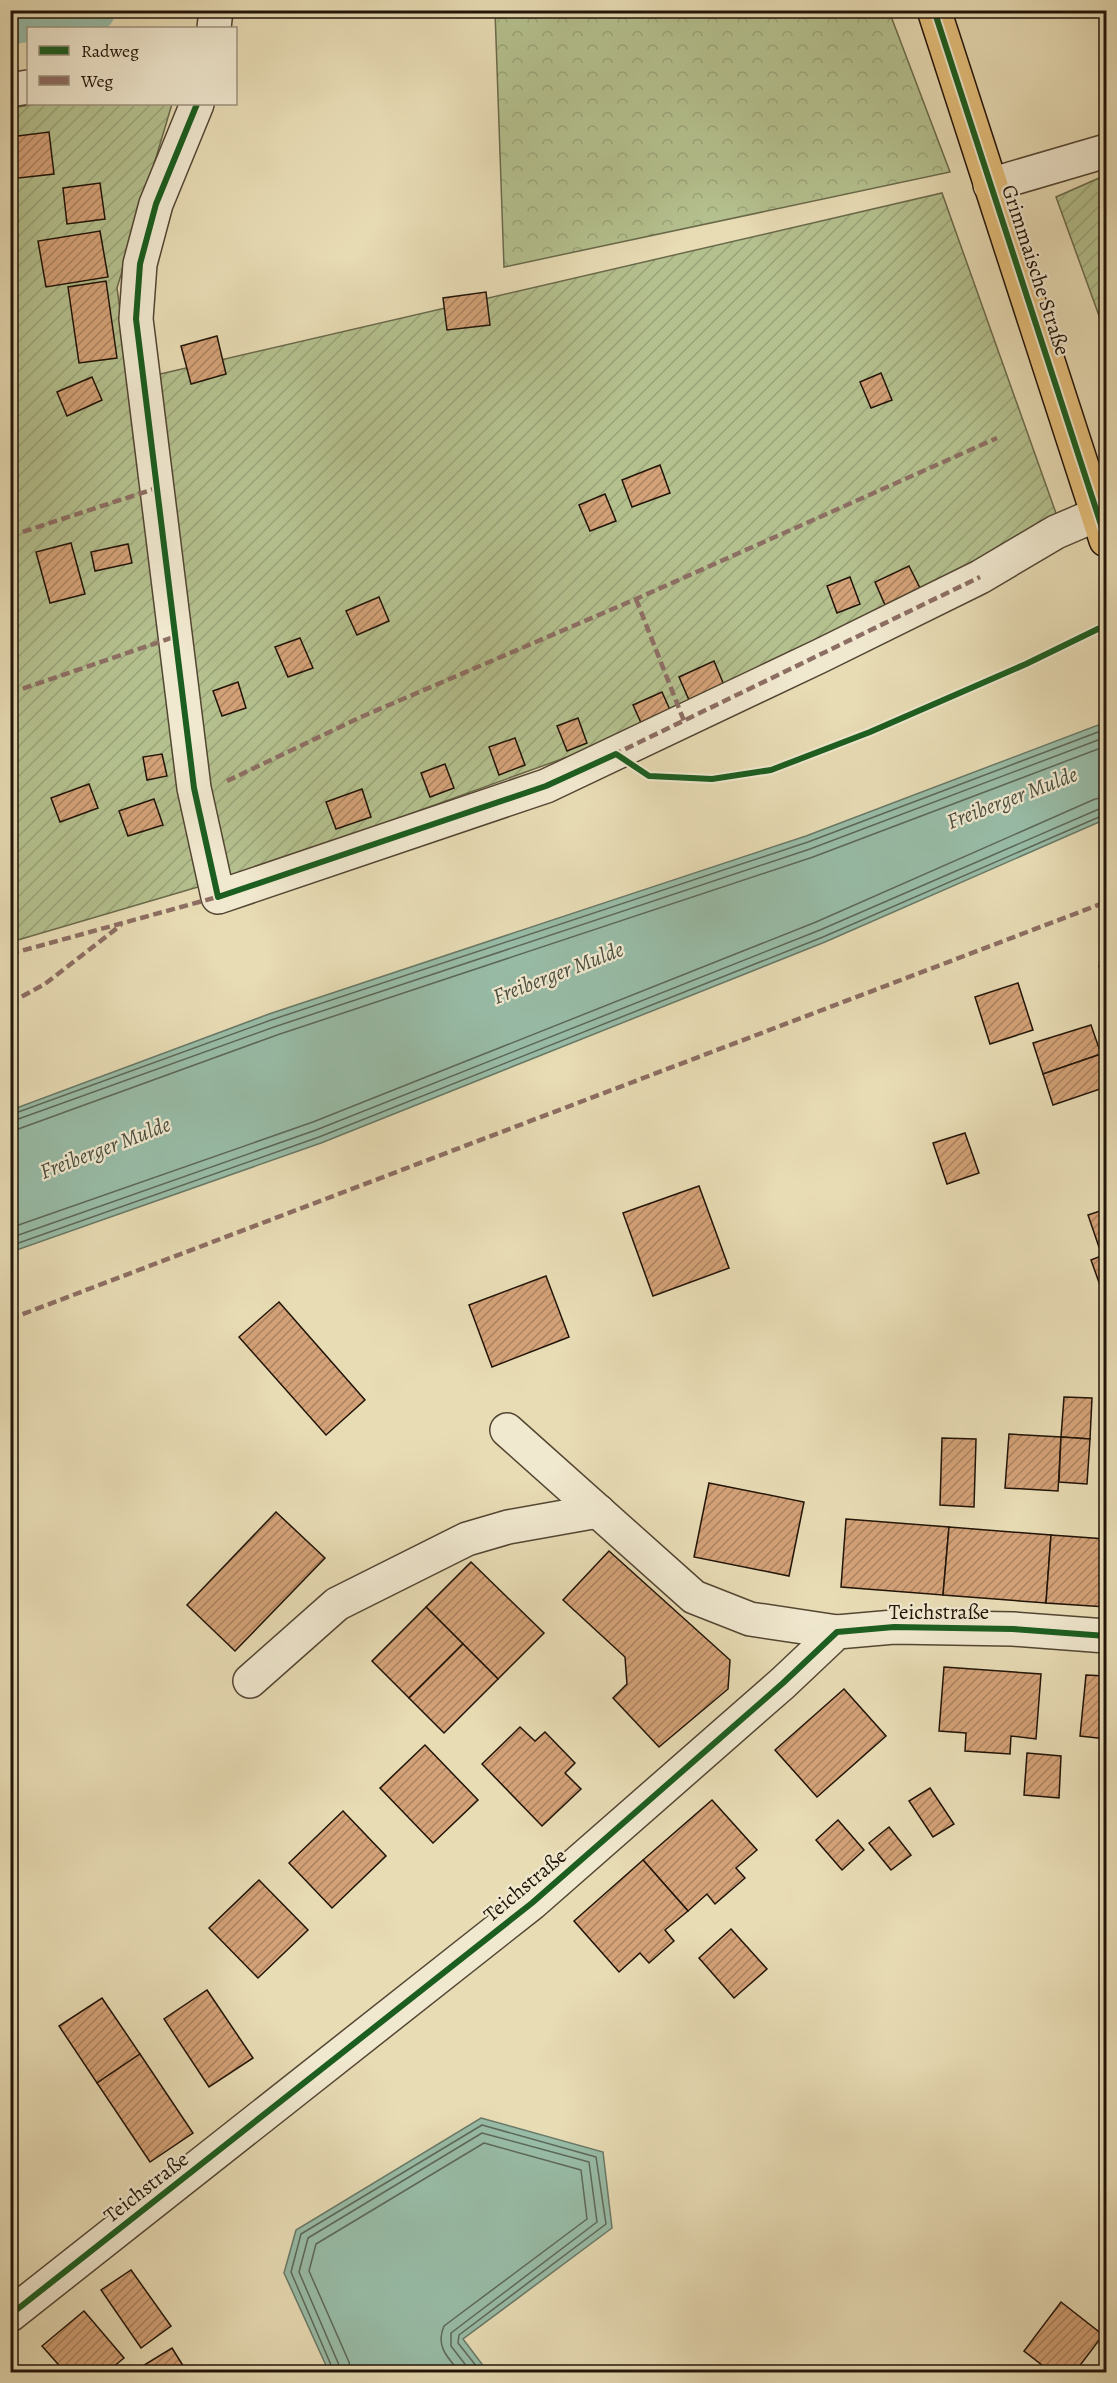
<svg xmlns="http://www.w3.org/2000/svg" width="1117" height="2383" font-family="Alegreya,serif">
<defs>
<pattern id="forest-crowns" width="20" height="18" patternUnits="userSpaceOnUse" patternTransform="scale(1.5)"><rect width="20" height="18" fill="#b4c08e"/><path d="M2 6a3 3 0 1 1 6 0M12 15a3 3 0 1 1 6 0" fill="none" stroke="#9aa479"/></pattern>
<pattern id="garden-furrows" width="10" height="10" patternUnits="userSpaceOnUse" patternTransform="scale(1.5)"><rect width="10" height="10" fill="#b4c08e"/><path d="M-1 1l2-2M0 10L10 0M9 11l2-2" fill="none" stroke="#9aa479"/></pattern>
<pattern id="building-hatch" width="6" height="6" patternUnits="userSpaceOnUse" patternTransform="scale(1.5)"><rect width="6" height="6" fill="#d4a278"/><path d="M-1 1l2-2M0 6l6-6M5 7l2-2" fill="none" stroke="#ac8360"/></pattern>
</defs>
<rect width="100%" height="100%" fill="#e8dcb5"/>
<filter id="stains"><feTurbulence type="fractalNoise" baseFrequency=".00333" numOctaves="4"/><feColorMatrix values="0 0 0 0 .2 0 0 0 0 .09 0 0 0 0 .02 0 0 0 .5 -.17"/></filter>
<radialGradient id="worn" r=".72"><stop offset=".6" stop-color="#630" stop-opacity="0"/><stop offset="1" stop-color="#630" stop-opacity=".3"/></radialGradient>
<path fill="url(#forest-crowns)" stroke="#6a6a4b" stroke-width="1.5" d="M495,11H889L950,172L504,267Z"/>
<g fill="url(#garden-furrows)" stroke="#6a6a4b" stroke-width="1.5">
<path d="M37,104H172L117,288L130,381L942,193L1057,516L1022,542L606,743L249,872L11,942L10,108Z"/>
<path d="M1106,175V335L1056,197Z"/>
</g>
<g fill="#98bca7" stroke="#687967" stroke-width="1.5">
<path d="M1106,722V819L825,942L321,1143L11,1252V1110L269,1014L806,836Z"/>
<path d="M481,2118L603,2152L612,2228L463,2339L488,2372H329L284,2273L296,2230Z"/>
</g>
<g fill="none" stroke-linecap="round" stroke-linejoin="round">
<g stroke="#5c6858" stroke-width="1.5">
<path d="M10,1115L271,1020L808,842L1106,729"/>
<path d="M10,1122L274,1027L810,849L1106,737"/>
<path d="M10,1132L277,1035L813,857L1106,746"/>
<path d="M10,1228L313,1122L816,922L1095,799L1106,797"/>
<path d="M10,1238L316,1130L820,930L1106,806"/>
<path d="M10,1246L319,1137L823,937L1106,814"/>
<path d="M334,2372L291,2272L301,2234L482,2125L596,2157L606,2224L459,2335L458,2343L481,2372"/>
<path d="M342,2372L299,2272L308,2238L482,2133L589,2162L597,2222L451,2333V2346L471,2372"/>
<path d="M351,2372L349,2362L309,2271L316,2244L484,2143L581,2170L587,2219L444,2326C435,2346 448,2358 460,2372"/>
</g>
<path stroke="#98bca7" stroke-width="45" d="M10,22L93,10"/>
</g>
<g fill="url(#building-hatch)" stroke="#211408" stroke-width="1.5">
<path d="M49,132L54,174L10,179V137Z"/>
<path d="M100,183L105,219L67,224L63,188Z"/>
<path d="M100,231L108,277L46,287L38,241Z"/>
<path d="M106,281L117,358L79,363L68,287Z"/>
<path d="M486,292L490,325L447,330L443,298Z"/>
<path d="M217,336L226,374L191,384L181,346Z"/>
<path d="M881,373L892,400L871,408L860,382Z"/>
<path d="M92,377L102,400L67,416L57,392Z"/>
<path d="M660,465L670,493L632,507L622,480Z"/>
<path d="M605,494L616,521L590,531L579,505Z"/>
<path d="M71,543L85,594L50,603L36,552Z"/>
<path d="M128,544L132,563L95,571L91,552Z"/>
<path d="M909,566L920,588L885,605L875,582Z"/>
<path d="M850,577L860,604L837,613L827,586Z"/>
<path d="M379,597L389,621L357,635L346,611Z"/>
<path d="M300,638L313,668L288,677L275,647Z"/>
<path d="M714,661L724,685L689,700L679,677Z"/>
<path d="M238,682L246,708L222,716L213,691Z"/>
<path d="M662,692L671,712L642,725L633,705Z"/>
<path d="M578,718L587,743L567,751L557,726Z"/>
<path d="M515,738L525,765L499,775L489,747Z"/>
<path d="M162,754L167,776L147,780L143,757Z"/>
<path d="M445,764L454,788L430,797L421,773Z"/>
<path d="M89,784L98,808L60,822L51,798Z"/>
<path d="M362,789L371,817L336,829L326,802Z"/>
<path d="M154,799L163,825L128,836L119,811Z"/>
<path d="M1106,963V990L1099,966Z"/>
<path d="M1018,983L1033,1030L990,1044L975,997Z"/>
<path d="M1091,1025L1101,1054L1043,1074L1033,1043Z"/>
<path d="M1101,1054L1106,1071V1087L1053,1105L1043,1074Z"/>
<path d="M965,1133L979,1173L947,1184L933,1143Z"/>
<path d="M699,1186L729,1268L653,1296L623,1213Z"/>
<path d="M1106,1209V1245L1099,1247L1088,1215Z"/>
<path d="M1106,1254V1302L1091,1260Z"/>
<path d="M546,1276L569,1337L492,1367L469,1305Z"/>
<path d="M279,1302L365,1400L326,1435L239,1337Z"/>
<path d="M1064,1397L1092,1398L1090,1439L1061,1437Z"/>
<path d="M1009,1434L1061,1437L1058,1491L1005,1488Z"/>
<path d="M1061,1437L1090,1439L1087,1484L1059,1482Z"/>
<path d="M942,1438L976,1439L974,1507L940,1505Z"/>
<path d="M709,1483L804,1502L789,1576L694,1557Z"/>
<path d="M276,1512L325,1558L235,1651L187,1605Z"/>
<path d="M846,1519L949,1527L943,1595L841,1587Z"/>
<path d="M949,1527L1051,1535L1046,1603L943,1595Z"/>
<path d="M1051,1535L1106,1539V1607L1046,1603Z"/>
<path d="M609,1551L730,1660L728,1689L659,1747L613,1698L627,1684L625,1657L563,1600Z"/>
<path d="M471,1562L544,1633L498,1679L426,1607Z"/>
<path d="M426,1607L463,1644L409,1698L372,1661Z"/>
<path d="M463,1644L498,1679L444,1733L409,1698Z"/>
<path d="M944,1667L1041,1674L1036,1739L1011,1736L1010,1754L965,1751L966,1733L939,1731Z"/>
<path d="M1086,1675L1106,1676V1739L1080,1736Z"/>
<path d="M844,1689L886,1736L817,1797L775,1750Z"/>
<path d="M520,1727L535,1741L545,1732L575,1763L565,1773L581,1789L542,1826L482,1764Z"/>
<path d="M425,1745L478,1800L433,1843L380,1788Z"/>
<path d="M1027,1753L1061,1756L1059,1798L1024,1795Z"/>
<path d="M930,1788L954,1824L933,1837L909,1801Z"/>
<path d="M712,1800L757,1850L736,1868L745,1878L715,1904L707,1894L688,1911L643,1860Z"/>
<path d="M343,1811L386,1856L332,1908L289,1863Z"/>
<path d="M838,1820L864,1850L842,1870L816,1840Z"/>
<path d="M889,1827L911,1855L891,1870L869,1843Z"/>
<path d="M643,1860L688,1911L665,1930L674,1941L649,1963L640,1953L619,1972L574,1921Z"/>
<path d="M259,1880L308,1930L258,1978L209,1928Z"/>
<path d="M731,1929L767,1969L734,1998L699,1958Z"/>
<path d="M207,1990L253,2058L209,2087L164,2019Z"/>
<path d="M102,1998L140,2054L97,2083L59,2026Z"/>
<path d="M140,2054L193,2133L150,2162L97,2083Z"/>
<path d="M131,2270L171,2326L141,2348L101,2290Z"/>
<path d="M1061,2302L1103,2335L1075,2372H1051L1024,2351Z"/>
<path d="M84,2311L124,2358L107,2372H65L42,2346Z"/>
<path d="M172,2348L187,2372H137L136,2370Z"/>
</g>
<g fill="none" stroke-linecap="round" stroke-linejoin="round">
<g stroke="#534633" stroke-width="36">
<g id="minor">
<path d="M214,28L216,10"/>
<path d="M10,90L28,87"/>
<path d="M197,104L156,204L140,264L136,319L194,788L218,897L546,786L820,656L980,577L1056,532L1098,514"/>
<path d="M990,185L1106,151"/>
<path d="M507,1430L694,1597L750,1619L837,1632"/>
<path d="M250,1681L337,1604L467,1539L508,1527L598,1511"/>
<path d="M10,2315L532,1903L783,1683L837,1632L894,1627L1013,1629L1106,1636"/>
</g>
</g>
<g stroke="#211408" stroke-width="36">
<path id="major" d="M934,10L1106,540"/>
</g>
<use href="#minor" stroke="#f0e8cf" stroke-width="33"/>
<use href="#major" stroke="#e4be7a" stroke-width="33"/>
<g stroke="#8d6e63" stroke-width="4.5" stroke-dasharray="9 4.5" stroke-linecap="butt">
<path d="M10,536L157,488"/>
<path d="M636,599L684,721"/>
<path d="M10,693L174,637"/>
<path d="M613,755L980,577"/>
<path d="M227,781L361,717L636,599L997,438"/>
<path d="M10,954L221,896"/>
<path d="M10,1003L45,984L121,925"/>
<path d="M10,1319L1106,902"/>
</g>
<g stroke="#f0e8cf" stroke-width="10">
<g id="cycleway">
<path d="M934,10L1106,540"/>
<path d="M197,104L156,204L140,264L136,319L194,788L218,897L546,786L616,754L649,776L712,779L771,770L870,732L1026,664L1106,625"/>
<path d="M10,2315L532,1903L783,1683L837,1632L894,1627L1013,1629L1106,1636"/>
</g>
</g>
<use href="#cycleway" stroke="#1b5e20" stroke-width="6"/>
</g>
<g text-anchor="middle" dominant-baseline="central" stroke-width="4.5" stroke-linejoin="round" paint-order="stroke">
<g font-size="21" fill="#211408" stroke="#f0e8cf">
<text transform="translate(1036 270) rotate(72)">Grimmaische Straße</text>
<text x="939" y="1612">Teichstraße</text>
<text transform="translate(525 1885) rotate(-40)">Teichstraße</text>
<text transform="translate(146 2187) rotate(-38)">Teichstraße</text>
</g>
<g font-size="22" font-style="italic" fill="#4b4f40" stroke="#f0e8cf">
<text transform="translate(1012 798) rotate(-21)">Freiberger Mulde</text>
<text transform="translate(558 973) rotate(-21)">Freiberger Mulde</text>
<text transform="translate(105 1148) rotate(-21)">Freiberger Mulde</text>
</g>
</g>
<rect width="1117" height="2383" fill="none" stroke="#e8dcb5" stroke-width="36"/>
<rect x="12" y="12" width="1093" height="2359" fill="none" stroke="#211408" stroke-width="3"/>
<rect x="18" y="18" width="1081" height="2347" fill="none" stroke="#211408" stroke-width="1.5"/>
<rect x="27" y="27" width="210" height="78" fill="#f0e8cf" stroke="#9d937f" stroke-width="1.5"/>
<rect x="39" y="46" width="30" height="9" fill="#1b5e20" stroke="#9d937f" stroke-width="1.5"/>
<text x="81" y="57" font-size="18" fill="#211408">Radweg</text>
<rect x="39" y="76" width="30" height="9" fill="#8d6e63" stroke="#9d937f" stroke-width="1.5"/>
<text x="81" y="87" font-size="18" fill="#211408">Weg</text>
<rect width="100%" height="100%" filter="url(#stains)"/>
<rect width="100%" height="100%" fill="url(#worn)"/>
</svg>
